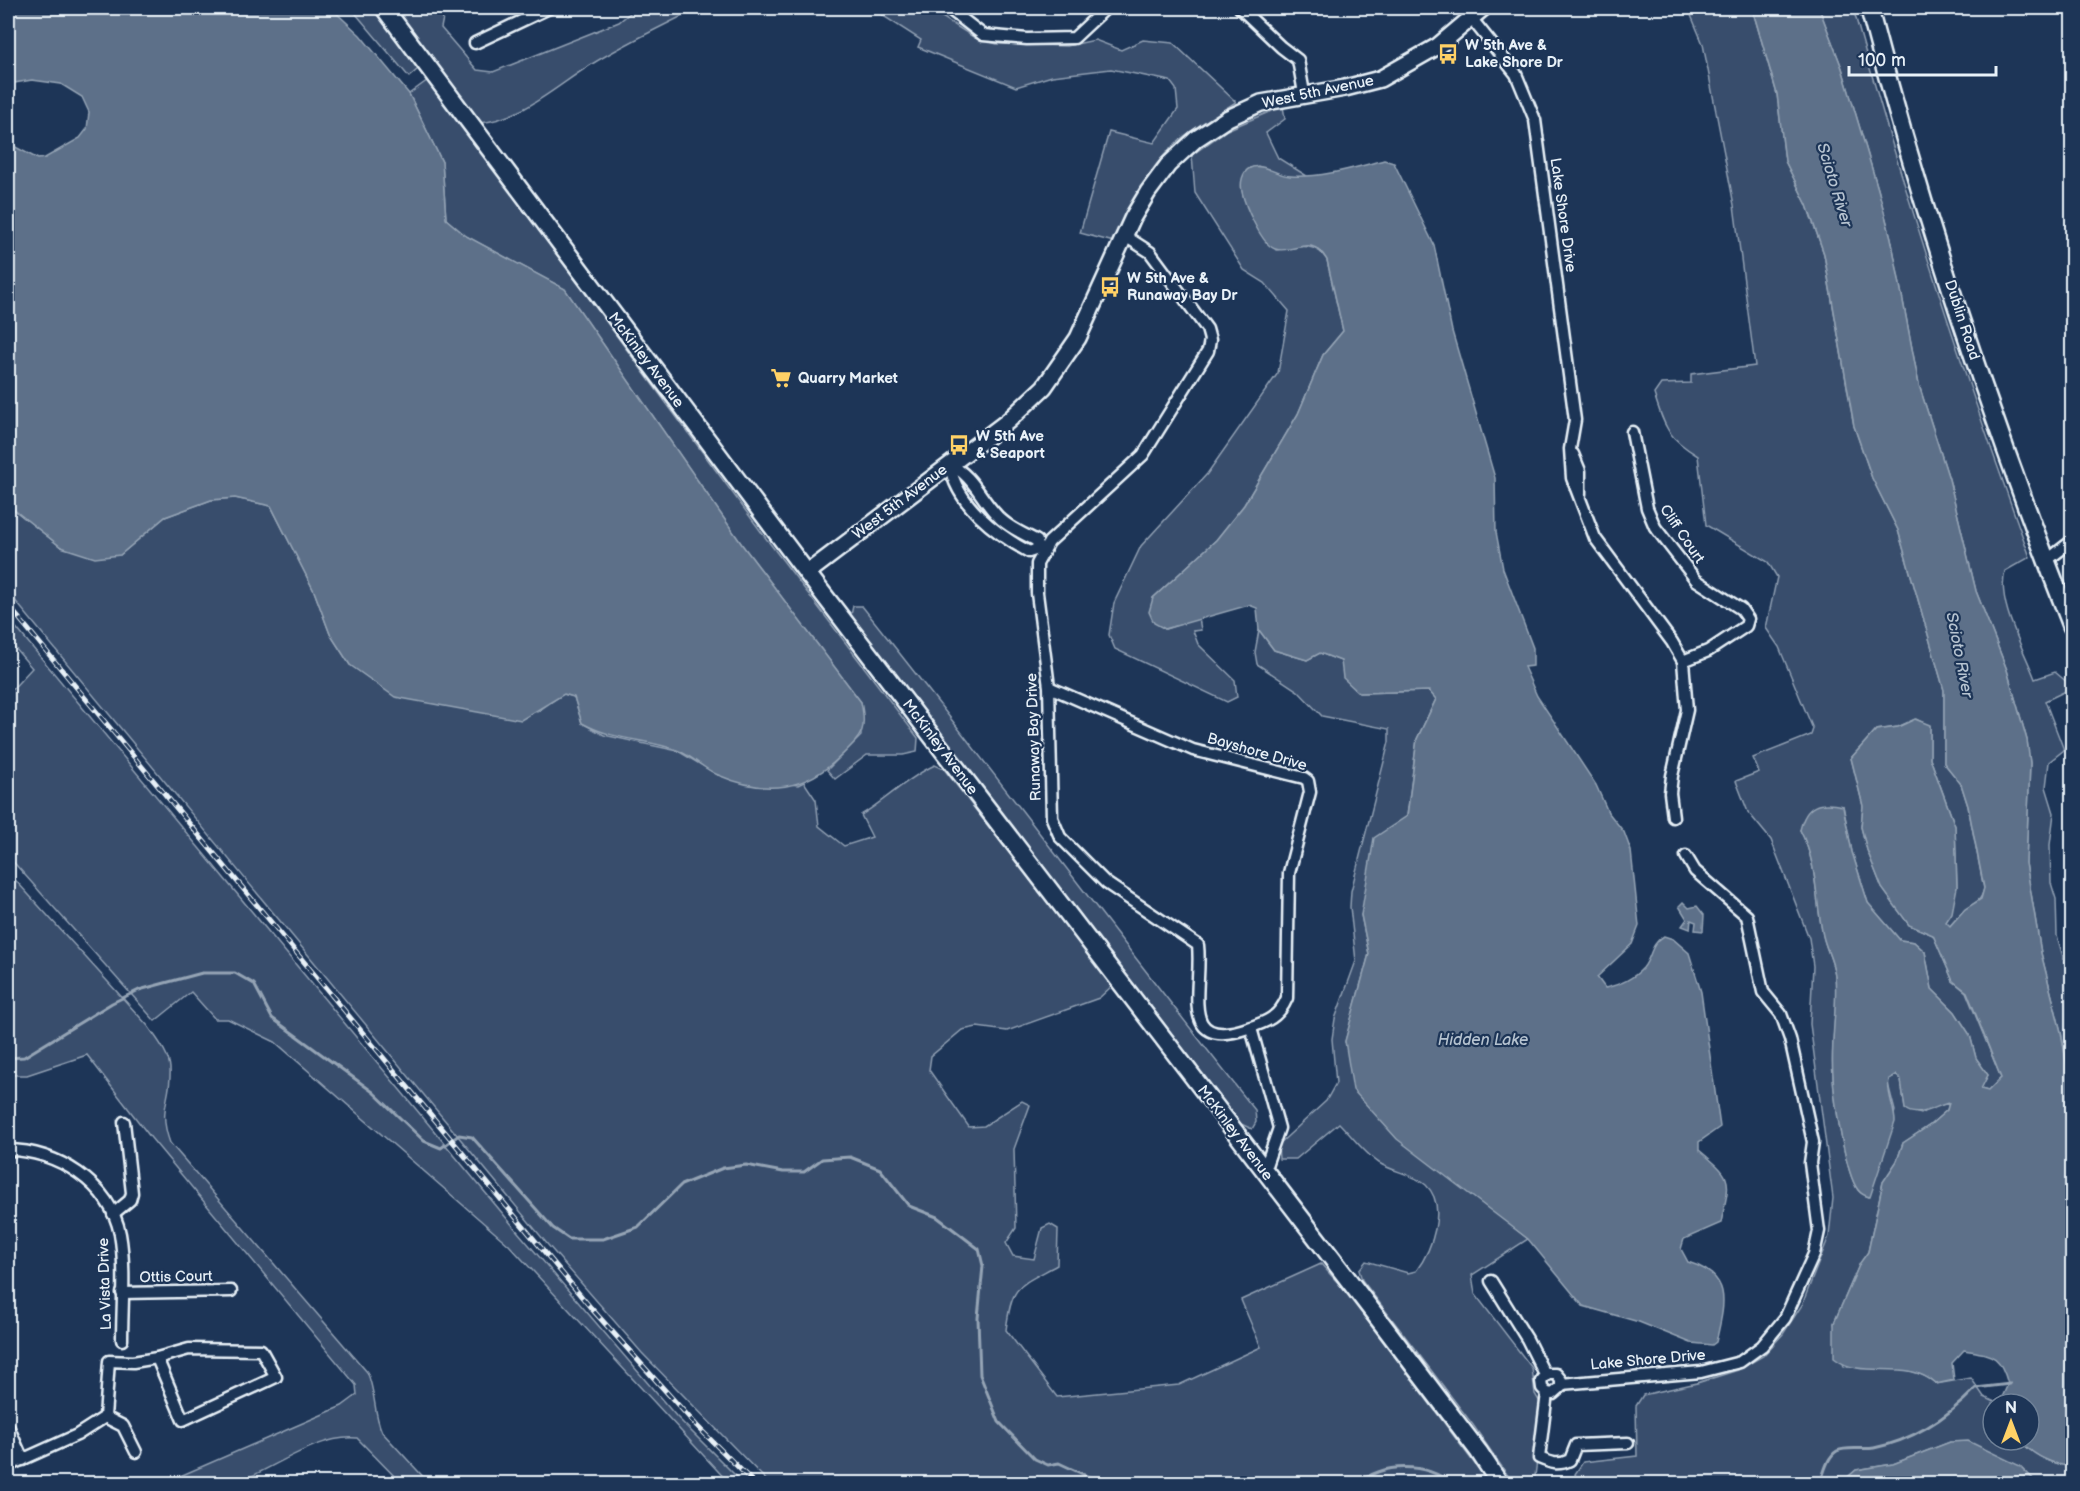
<svg xmlns="http://www.w3.org/2000/svg" width="2080" height="1491" font-family="'Balsamiq Sans',sans-serif">
<rect width="100%" height="100%" fill="#1d3557"/>
<filter id="ink" filterUnits="userSpaceOnUse"><feTurbulence type="fractalNoise" baseFrequency=".0167" numOctaves="2"/><feDisplacementMap in="SourceGraphic" scale="12" xChannelSelector="R" yChannelSelector="G"/><feConvolveMatrix kernelMatrix="1 2 1 2 8 2 1 2 1" color-interpolation-filters="sRGB"/></filter>
<g filter="url(#ink)">
<g fill="#374d6c" stroke="#909fb2" stroke-width="1.5">
<path d="M351,8H375L416,64L418,69L409,77Z"/>
<path d="M396,8H445L441,28L477,70L493,72L619,22L636,8H698C663,26 626,43 592,64C556,86 523,119 479,123Z"/>
<path d="M871,8H928L975,38L997,44L1067,46L1095,40L1121,50L1143,40L1173,43L1236,102C1216,115 1192,128 1175,144C1145,172 1130,206 1114,242L1080,233L1109,132L1154,143L1178,109L1176,89L1170,81L1111,69L1052,76L1016,87L918,47L921,40Z"/>
<path d="M1688,8H1752L1777,94L1785,161L1807,205L1824,254L1854,426L1872,478L1898,530L1944,690V763L1961,784L1968,806L1984,889C1980,904 1974,902 1964,911C1959,915 1954,921 1949,927L1946,922L1957,887L1955,826L1930,758V726L1916,719L1898,727L1876,730L1851,758L1863,806L1861,827L1867,850L1882,888L1909,925L1933,935L1953,981L1966,992L2001,1078L1988,1091L1980,1089L1988,1075L1976,1058L1970,1035L1955,1012L1932,989L1925,952L1914,942L1900,940L1868,903L1852,852L1843,806L1800,830C1818,864 1815,899 1823,935C1826,949 1833,961 1835,975C1839,1008 1830,1041 1833,1075C1834,1099 1845,1172 1858,1190C1861,1194 1865,1195 1869,1197L1895,1111L1888,1084L1889,1079L1896,1075L1901,1080L1905,1109L1921,1114L1931,1107L1949,1103L1947,1110L1930,1125L1903,1143L1897,1161L1883,1182L1868,1252L1860,1263L1834,1323L1844,1367C1875,1368 1913,1363 1936,1384L1971,1378L1984,1397L1999,1404H1993V1440H2020C2033,1456 2053,1464 2072,1467V1483H2037L2020,1466L1950,1442L1893,1464L1856,1470L1841,1483L1579,1484L1575,1474L1583,1462L1637,1456L1636,1406L1643,1395L1697,1383L1738,1370L1763,1356L1783,1334L1802,1305L1829,1236L1833,1198L1810,1024L1813,966L1809,938L1771,840L1748,812L1736,781L1759,772L1753,758L1811,735L1813,729L1779,647L1766,628L1777,577L1768,562L1706,525L1698,456C1667,437 1665,428 1654,394L1661,384L1691,383V374L1755,366L1734,205L1703,44Z"/>
<path d="M1819,8H1853C1904,193 1964,376 2030,557L2005,571C1996,602 2024,649 2035,679L2055,672L2068,683V690L2045,701L2064,750L2049,762L2046,787L2054,813L2050,845L2051,883L2056,899L2057,936L2072,988V1094L2061,1032L2041,953L2026,863L2030,763L2027,740L2007,670L1976,591L1949,479L1919,385L1891,238L1878,189L1842,68Z"/>
<path d="M428,80L765,537L918,738L917,752L903,755H867L835,779L827,770L861,736V702L743,546L565,289L466,236L446,219L442,162L409,94Z"/>
<path d="M1283,106L1285,119L1266,133L1278,158L1310,178L1284,176L1258,166L1250,168L1276,250C1296,247 1315,240 1327,260L1343,331L1323,355L1298,414L1244,505L1216,540L1153,598L1165,629L1199,618L1201,630L1193,631L1198,644L1235,680L1237,697L1227,702L1115,649L1109,635L1114,603L1141,546L1207,474L1278,373L1289,311L1265,283L1244,270L1195,193L1192,155L1227,130Z"/>
<path d="M235,498L271,506L314,591L330,634L350,665L537,712L563,694L574,697L582,723L604,735L678,751L718,775L798,785L804,782L816,800L819,826L844,846L872,837L861,815C886,800 908,777 935,765L944,769L1112,986L1099,998L1007,1031L977,1027L962,1030L931,1056L929,1070L969,1127L984,1126L1022,1101L1030,1105L1014,1149L1016,1228L1006,1243L1013,1256L1034,1259L1042,1228L1050,1224L1058,1229L1057,1265C1017,1287 1012,1284 1006,1330L1057,1397L1179,1385L1261,1347L1241,1300L1321,1264L1348,1294L1489,1483H769L642,1353L548,1245L8,592V505L61,547L120,555L165,517L211,500Z"/>
<path d="M853,606H862C995,772 1122,944 1255,1110L1256,1122L1252,1129L1241,1124L851,615Z"/>
<path d="M8,618L518,1232L676,1416L743,1483H729L509,1245L275,1042L228,1019H215L191,992L155,1021L8,856V694L32,668L8,640Z"/>
<path d="M1259,630L1274,650L1307,660L1320,653L1341,661L1359,693L1429,691L1436,699L1417,739L1407,816L1361,915L1369,954L1345,1042L1482,1202L1528,1239L1472,1275L1475,1294L1532,1368L1535,1394L1544,1409L1534,1483H1513L1473,1425L1362,1280L1359,1270L1366,1261L1408,1273L1416,1271C1432,1250 1448,1206 1426,1185C1414,1174 1393,1172 1379,1163C1364,1153 1352,1136 1339,1123L1296,1159H1279L1278,1145L1326,1101L1336,1083L1332,1039L1335,1019L1356,961L1350,907L1351,891L1389,742V729L1322,716L1298,691L1257,664L1255,652Z"/>
<path d="M8,872L148,1026C156,1038 169,1053 170,1068C172,1100 157,1107 170,1143L367,1372C376,1391 373,1412 382,1432L429,1483H401L357,1438C318,1434 273,1469 238,1482C224,1487 181,1484 164,1483L342,1406L357,1395L356,1385L151,1138L87,1055L27,1075H8Z"/>
</g>
<g fill="#5d7089" stroke="#95a4b5" stroke-width="1.5">
<path d="M8,8H331L360,35L409,94L442,162L446,219L466,236L565,289L743,546L861,702C867,730 863,734 843,754C806,791 767,796 718,775C704,769 693,757 679,751C646,738 617,742 582,723L574,697L564,694L521,720L395,697L350,665L330,634L314,591L271,506L235,498L211,500L165,517L120,555L95,558L61,547L8,505V143L38,159L45,158L80,138L87,129L89,112L82,97L61,84L32,80L8,84Z"/>
<path d="M1752,8H1819L1842,68L1878,189L1891,238L1919,385L1949,479L1976,591L2007,670L2027,740L2030,763L2026,863L2041,953L2061,1032L2072,1094V1467C2053,1464 2033,1456 2020,1440H2029V1404H1999L2008,1384C2000,1354 1993,1355 1964,1350L1952,1363L1954,1380L1936,1384C1905,1356 1863,1382 1834,1358V1323L1860,1263L1868,1252L1883,1182L1897,1161L1903,1143L1930,1125L1947,1110L1949,1103C1935,1106 1918,1119 1905,1109L1901,1080L1896,1075L1889,1079C1886,1092 1895,1108 1895,1122L1870,1197C1865,1196 1861,1194 1858,1190C1845,1173 1834,1099 1833,1075C1830,1042 1838,1008 1835,975C1833,961 1826,949 1823,936C1815,899 1818,864 1800,830C1806,804 1819,801 1843,806L1852,852L1868,903L1900,940L1914,942L1925,952L1932,989L1955,1012L1970,1035L1976,1058L1988,1075L1981,1089L1988,1091L2001,1078L1967,992L1953,981L1933,935L1909,925L1882,888L1867,850L1861,827L1863,806L1851,758L1876,730L1898,727L1915,719L1930,725V758L1955,826L1957,887L1952,913L1946,922L1950,926L1965,909L1981,899L1984,888L1968,806L1961,784L1944,763V690L1898,530L1872,478L1854,426L1824,254L1807,205L1785,161L1777,94Z"/>
<path d="M1384,160L1394,163L1434,245L1452,331L1495,478L1496,532L1503,569L1533,648V666L1524,667L1537,696L1596,785L1608,812L1624,832L1631,851L1639,926L1632,944L1597,977L1605,988C1619,985 1633,979 1643,968C1652,957 1650,944 1664,936L1673,939L1689,953L1701,992L1720,1127L1699,1142V1150C1735,1180 1730,1178 1721,1223L1684,1239L1681,1249L1688,1262C1733,1276 1725,1303 1716,1342L1712,1345L1691,1343L1639,1322L1583,1306L1528,1239L1397,1139L1353,1090L1345,1041L1369,954L1361,915L1374,838L1407,816L1417,739L1436,699L1429,691L1359,693L1343,678L1341,661L1320,653L1307,660L1274,650L1259,630L1257,608L1249,605L1165,629L1154,623L1149,612L1153,598L1216,540L1244,505L1298,414L1323,355L1343,331L1327,260C1311,232 1295,255 1275,249C1262,245 1245,206 1242,192C1240,183 1242,172 1250,168C1262,162 1278,176 1290,176C1322,178 1353,168 1384,160Z"/>
<path d="M1683,902L1689,908L1697,906L1704,915L1703,931L1695,930L1696,922L1691,920L1690,929L1682,926L1687,919L1679,906Z"/>
<path d="M1968,1441L2020,1466L2037,1483H1841L1856,1470L1893,1464L1950,1442Z"/>
</g>
<g fill="none" stroke-linecap="round" stroke-linejoin="round">
<g stroke="#95a4b5" stroke-width="3">
<path d="M8,1058L24,1057L112,1003L139,990L202,973H235L254,984L272,1018L373,1092L424,1141L441,1148L459,1135L472,1137L553,1228L569,1239H603L638,1227L681,1185L723,1168L746,1165L783,1172H804L822,1159L850,1157L880,1169L909,1206L937,1217L979,1249L983,1266L978,1318L980,1375L999,1422L1035,1459L1048,1465L1059,1463L1089,1477L1120,1484"/>
<path d="M1357,1484C1384,1462 1425,1462 1452,1484"/>
<path d="M1820,1484C1824,1473 1827,1457 1837,1451C1847,1446 1863,1450 1874,1448C1914,1440 1949,1416 1976,1388L2010,1384"/>
</g>
<g stroke="#e8f1f8" stroke-width="15">
<g id="street">
<path d="M948,8L983,35L1027,39L1074,38L1106,8"/>
<path d="M1240,8L1281,47L1298,60L1304,93"/>
<path d="M1463,8L1516,74L1535,120L1575,420L1570,449L1572,478L1595,538L1672,642L1683,661L1687,710L1672,776L1670,793L1673,817"/>
<path d="M475,43L549,8"/>
<path d="M1632,432L1647,508L1655,527L1696,580L1741,609L1748,619L1746,626L1708,651L1683,661"/>
<path d="M1573,454L1580,471V494"/>
<path d="M950,465C956,504 996,534 1029,552L1038,549L1043,552"/>
<path d="M950,465C971,474 979,495 994,512C1005,526 1022,533 1037,541L1038,549"/>
<path d="M2046,561L2072,541"/>
<path d="M1049,687L1193,750L1304,778L1308,781L1310,792L1289,873L1287,998C1279,1017 1267,1022 1248,1028C1177,1052 1203,989 1198,945L1106,883L1060,837L1052,818L1049,687L1037,593V564L1049,542L1143,455L1208,351L1210,340L1207,329L1150,252L1125,236"/>
<path d="M1251,1028L1279,1128L1264,1171"/>
<path d="M8,1150C56,1150 110,1183 120,1234C126,1268 122,1306 122,1340"/>
<path d="M113,1214L130,1200L132,1193L124,1122"/>
<path d="M1491,1281L1527,1339L1545,1375"/>
<path d="M122,1293L231,1291"/>
<path d="M1561,1384L1701,1372L1740,1362L1762,1346L1785,1318L1814,1254L1819,1231L1810,1163L1813,1142L1790,1039L1781,1014L1763,992L1747,916L1695,871L1686,856"/>
<path d="M1547,1393L1553,1394L1561,1387V1380L1556,1374H1548L1541,1381L1542,1388L1547,1393L1539,1458C1551,1463 1558,1466 1570,1460L1576,1445L1628,1443"/>
<path d="M105,1417L109,1361L133,1362L157,1358L189,1349L261,1350L276,1377L183,1420L157,1358"/>
<path d="M105,1417L123,1426L136,1452"/>
<path d="M8,1426L23,1460"/>
<path d="M8,1466L77,1435L105,1417"/>
</g>
</g>
<g stroke="#e8f1f8" stroke-width="20">
<path id="secondary" d="M807,573L1008,421L1044,387L1078,338L1133,217L1148,192L1168,165L1196,139L1228,118L1261,103L1345,88L1380,79L1438,46L1483,8"/>
</g>
<g stroke="#e8f1f8" stroke-width="21">
<g id="primary">
<path d="M384,8L807,573L1383,1325L1479,1452L1500,1484"/>
<path d="M1869,8C1923,218 1993,425 2072,627"/>
</g>
</g>
<use href="#street" stroke="#1d3557" stroke-width="10"/>
<use href="#secondary" stroke="#1d3557" stroke-width="15"/>
<use href="#primary" stroke="#1d3557" stroke-width="16"/>
<g stroke="#e8f1f8" stroke-width="5">
<path id="rail" d="M8,605L591,1308L697,1426L755,1484"/>
</g>
<use href="#rail" stroke="#1d3557" stroke-width="3" stroke-dasharray="9" stroke-linecap="butt"/>
</g>
</g>
<defs>
<g id="bus-bare" transform="scale(1.62)"><path d="M-5-6H5V4H4V6H2V4H-2V6H-4V4H-5ZM-3.5-4V0h7V-4ZM-3.5 1.2v1.5H-2V1.2ZM2 1.2v1.5H3.5V1.2Z" fill="#ffd166" stroke="#1d3557" stroke-width="2.5" paint-order="stroke"/></g>
<g id="supermarket-bare" transform="scale(1.62)"><path d="M-6-5.5h2.5l.6 2H6L4.5 2H-2.5L-4.4-4H-6ZM-1.5 3.2a1.3 1.3 0 1 0 .1 0ZM3 3.2a1.3 1.3 0 1 0 .1 0Z" fill="#ffd166" stroke="#1d3557" stroke-width="2.5" paint-order="stroke"/></g>
</defs>
<g fill-rule="evenodd">
<use href="#bus-bare" x="1448" y="54"/>
<use href="#bus-bare" x="1110" y="287"/>
<use href="#supermarket-bare" x="781" y="378"/>
<use href="#bus-bare" x="959" y="445"/>
</g>
<g text-anchor="middle" dominant-baseline="central" stroke-width="4.5" stroke-linejoin="round" paint-order="stroke">
<g font-size="15" font-weight="bold" fill="#e8f1f8" stroke="#1d3557" text-anchor="start">
<text x="1465" y="45">W 5th Ave &amp;<tspan x="1465" dy="17">Lake Shore Dr</tspan></text>
<text x="1127" y="278">W 5th Ave &amp;<tspan x="1127" dy="17">Runaway Bay Dr</tspan></text>
<text x="798" y="378">Quarry Market</text>
<text x="976" y="436">W 5th Ave<tspan x="976" dy="17">&amp; Seaport</tspan></text>
</g>
<g font-size="15" fill="#e8f1f8" stroke="#1d3557">
<text transform="translate(1318 92) rotate(-12)">West 5th Avenue</text>
<text transform="translate(1563 215) rotate(82)">Lake Shore Drive</text>
<text transform="translate(1962 320) rotate(72)">Dublin Road</text>
<text transform="translate(646 360) rotate(53)">McKinley Avenue</text>
<text transform="translate(900 502) rotate(-37)">West 5th Avenue</text>
<text transform="translate(1682 534) rotate(56)">Cliff Court</text>
<text transform="translate(1034 737) rotate(-92)">Runaway Bay Drive</text>
<text transform="translate(940 747) rotate(53)">McKinley Avenue</text>
<text transform="translate(1257 752) rotate(16)">Bayshore Drive</text>
<text transform="translate(1235 1133) rotate(53)">McKinley Avenue</text>
<text transform="translate(176 1277) rotate(-1)">Ottis Court</text>
<text transform="translate(105 1284) rotate(-92)">La Vista Drive</text>
<text transform="translate(1648 1360) rotate(-5)">Lake Shore Drive</text>
</g>
<g font-size="16" font-style="italic" fill="#b7c4d1" stroke="#1d3557">
<text transform="translate(1834 185) rotate(73)">Scioto River</text>
<text transform="translate(1959 655) rotate(79)">Scioto River</text>
<text x="1483" y="1040">Hidden Lake</text>
</g>
</g>
<rect width="2080" height="1491" fill="none" stroke="#1d3557" stroke-width="30"/>
<rect x="15" y="15" width="2050" height="1461" fill="none" stroke="#e8f1f8" stroke-width="2" filter="url(#ink)"/>
<g transform="translate(2011 1422)"><circle r="28" fill="#1d3557" stroke="#6e8097" stroke-width="1.5"/>
<path d="M0-4.5L10 22L0 15L-10 22Z" fill="#ffd166"/>
<text y="-9" font-size="16" font-weight="bold" text-anchor="middle" fill="#e8f1f8">N</text>
</g>
<path d="M1849 66v9h147v-9" fill="none" stroke="#e8f1f8" stroke-width="3"/>
<text x="1858" y="66" font-size="18" fill="#e8f1f8" stroke="#1d3557" stroke-width="4.5" paint-order="stroke">100 m</text>
</svg>
